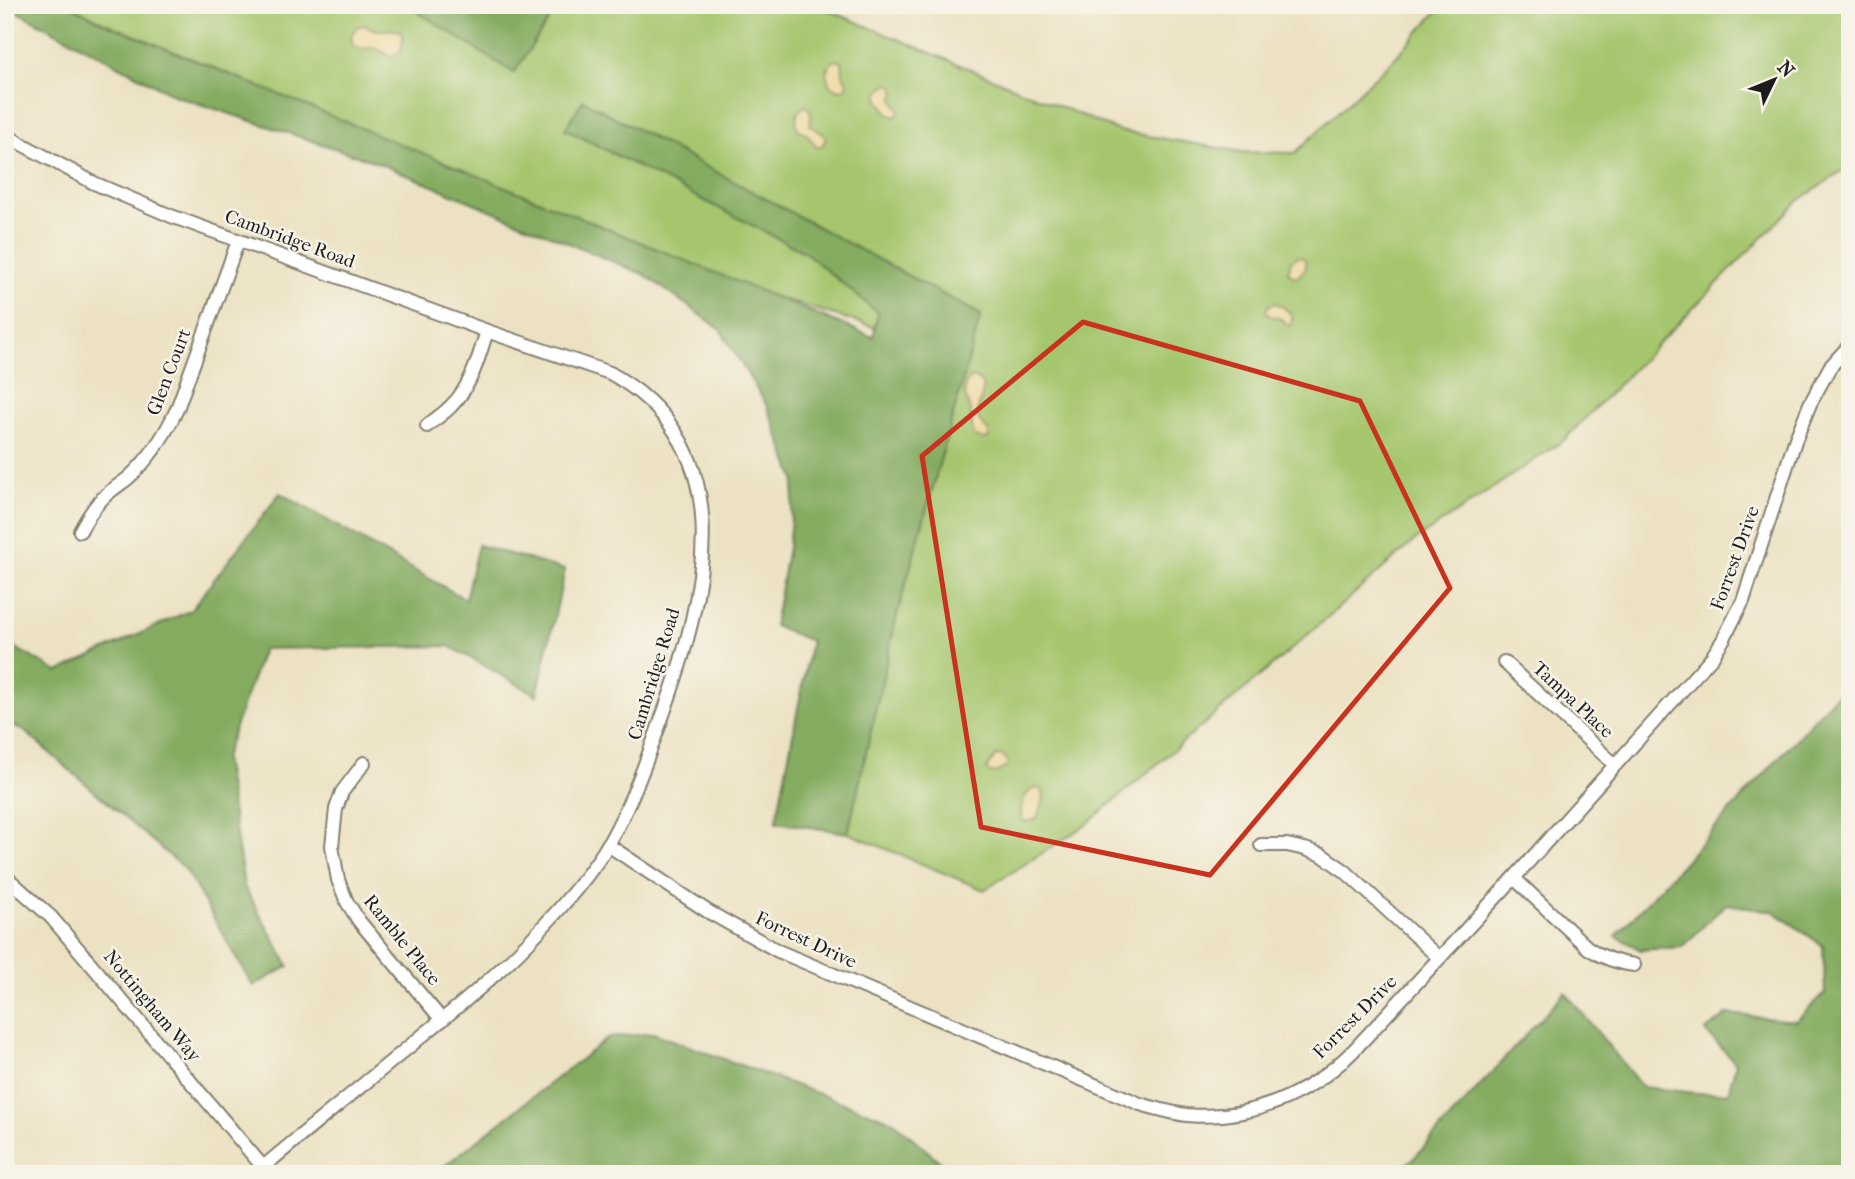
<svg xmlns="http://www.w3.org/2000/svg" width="1855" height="1179" font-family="'IM FELL French Canon',serif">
<rect width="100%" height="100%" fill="#f7f3e8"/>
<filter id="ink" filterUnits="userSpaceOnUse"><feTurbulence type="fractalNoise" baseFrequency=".0143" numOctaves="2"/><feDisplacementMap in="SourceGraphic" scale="14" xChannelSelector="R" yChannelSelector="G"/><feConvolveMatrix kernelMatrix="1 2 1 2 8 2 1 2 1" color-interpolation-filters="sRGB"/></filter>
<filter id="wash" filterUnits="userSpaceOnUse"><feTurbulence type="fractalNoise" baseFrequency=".00686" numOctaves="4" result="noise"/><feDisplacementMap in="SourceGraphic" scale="28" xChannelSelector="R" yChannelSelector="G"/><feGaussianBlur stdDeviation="1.57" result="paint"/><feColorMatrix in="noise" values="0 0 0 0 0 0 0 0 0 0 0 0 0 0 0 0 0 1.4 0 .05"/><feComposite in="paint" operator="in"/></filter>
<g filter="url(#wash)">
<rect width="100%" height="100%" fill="#ece2c3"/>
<path fill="#a6c66e" stroke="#617145" stroke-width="2" d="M69,5H816L1119,131L1242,152L1295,153L1394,59L1443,5H1850V165L1797,202L1564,440L1413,542L1288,652L1086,825L984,890L848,833L852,811L906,337L766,294L104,23Z"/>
<g fill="#84ab61" stroke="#50643e" stroke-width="2">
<path d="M5,5H69L104,23L873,337L878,313L806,253L565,129L583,100L981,315L897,615L848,833L776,822L811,641L774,626L788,547L795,479L767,406L720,329L645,275L376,162L176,96Z"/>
<path d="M407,5H534L552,15L514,73Z"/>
<path d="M280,493L465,599L478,545L565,570L537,695L449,646L263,649L224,758L244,886L289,966L253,986L185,869L23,730L5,722V642L58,672L191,610Z"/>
<path d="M1850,680V1174H1393L1414,1158L1565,992L1642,1087L1696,1093H1728L1736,1063L1705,1031L1728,1014L1796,1021L1825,993L1823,946L1773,911L1726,904L1682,947L1641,950L1616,936Z"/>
<path d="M653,1033L893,1121L954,1174H434L608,1038Z"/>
</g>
<g fill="#eeda9e" stroke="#857b5d" stroke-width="2">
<path d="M364,25C382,35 384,26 400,31L403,36L401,52L391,56L373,47L364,49L353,46L351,36L356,27Z"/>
<path d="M836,60L842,62L843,75L848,84L846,88L841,90L830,86L826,73L831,63Z"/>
<path d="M889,84L894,87L896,92L893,100L899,108V113L895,117L889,115L878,98C880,90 882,86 889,84Z"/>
<path d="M805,106C813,111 811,116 810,125L823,134L826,139L821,147H816L808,135L798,129C795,119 795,112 805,106Z"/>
<path d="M1297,257H1302L1306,261C1307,269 1302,273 1296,278L1288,272L1291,261Z"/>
<path d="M1274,303L1281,305L1292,315V321L1290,326L1281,319L1268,315L1266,311L1269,305Z"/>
<path d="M971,377C996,384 974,402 978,417C980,424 984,427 989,431V437L985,440L975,437C971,429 972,422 971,414C968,401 958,388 971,377Z"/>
<path d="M1001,755L1008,761L1006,767L996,773H990L986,769L996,756Z"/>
<path d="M1037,788L1042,790C1047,799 1040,811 1036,819L1026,822L1022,820C1019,808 1024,790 1037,788Z"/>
</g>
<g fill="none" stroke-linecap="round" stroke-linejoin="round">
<path stroke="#66bae2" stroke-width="5" d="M1826,1174L1850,1172"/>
</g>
</g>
<g filter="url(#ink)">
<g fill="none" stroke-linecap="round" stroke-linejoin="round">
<g stroke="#847f70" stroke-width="16">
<g id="minor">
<path d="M5,135L94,183L171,216L487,331L610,373C743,447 706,594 664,712C648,757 632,802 609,843C593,871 562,907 540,930C504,969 463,1003 422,1036C367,1082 310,1127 255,1174"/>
<path d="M427,426C435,419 445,413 452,405C472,385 479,356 487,331"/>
<path d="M80,531C86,520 92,509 101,500C108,492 118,486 127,479C149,460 165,435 177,409L238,241"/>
<path d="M1504,662L1615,765"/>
<path d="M364,763L342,792L336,809L332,846L338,880L347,902L359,921L442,1020"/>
<path d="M608,845L707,911L778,951L1140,1104C1155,1108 1171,1113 1187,1115C1250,1121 1309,1095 1353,1051L1514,878L1712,657L1723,640L1743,601L1795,441L1810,404L1830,367L1850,345"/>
<path d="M1261,845H1287L1305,849L1322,855L1345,871L1439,958"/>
<path d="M5,876L51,917L263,1167"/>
<path d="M1514,878L1588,948C1603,958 1617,963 1634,965"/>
</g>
</g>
<use href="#minor" stroke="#fff" stroke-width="12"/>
</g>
</g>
<path fill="none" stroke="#c8321e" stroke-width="5" stroke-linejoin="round" d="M1083,322L1360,401L1450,588L1210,875L981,827L922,456Z"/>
<g text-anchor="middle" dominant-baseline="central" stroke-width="5" stroke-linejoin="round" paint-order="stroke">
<g font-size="19" fill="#1c1c1c" stroke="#f7f3e8">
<text transform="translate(290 239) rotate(20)">Cambridge Road</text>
<text transform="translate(169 372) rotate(-69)">Glen Court</text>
<text transform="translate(1735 558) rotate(-70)">Forrest Drive</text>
<text transform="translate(654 674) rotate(-73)">Cambridge Road</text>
<text transform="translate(1573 700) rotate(43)">Tampa Place</text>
<text transform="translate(402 940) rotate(51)">Ramble Place</text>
<text transform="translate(806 940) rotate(25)">Forrest Drive</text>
<text transform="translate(152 1006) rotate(50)">Nottingham Way</text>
<text transform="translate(1355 1017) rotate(-45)">Forrest Drive</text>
</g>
</g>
<rect width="1855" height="1179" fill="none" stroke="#f7f3e8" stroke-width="28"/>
<g transform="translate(1774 80) rotate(47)" stroke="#f7f3e8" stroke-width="5" paint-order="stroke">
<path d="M0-5L12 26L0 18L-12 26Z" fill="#1c1c1c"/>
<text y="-10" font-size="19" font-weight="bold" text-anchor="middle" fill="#1c1c1c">N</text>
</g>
</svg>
